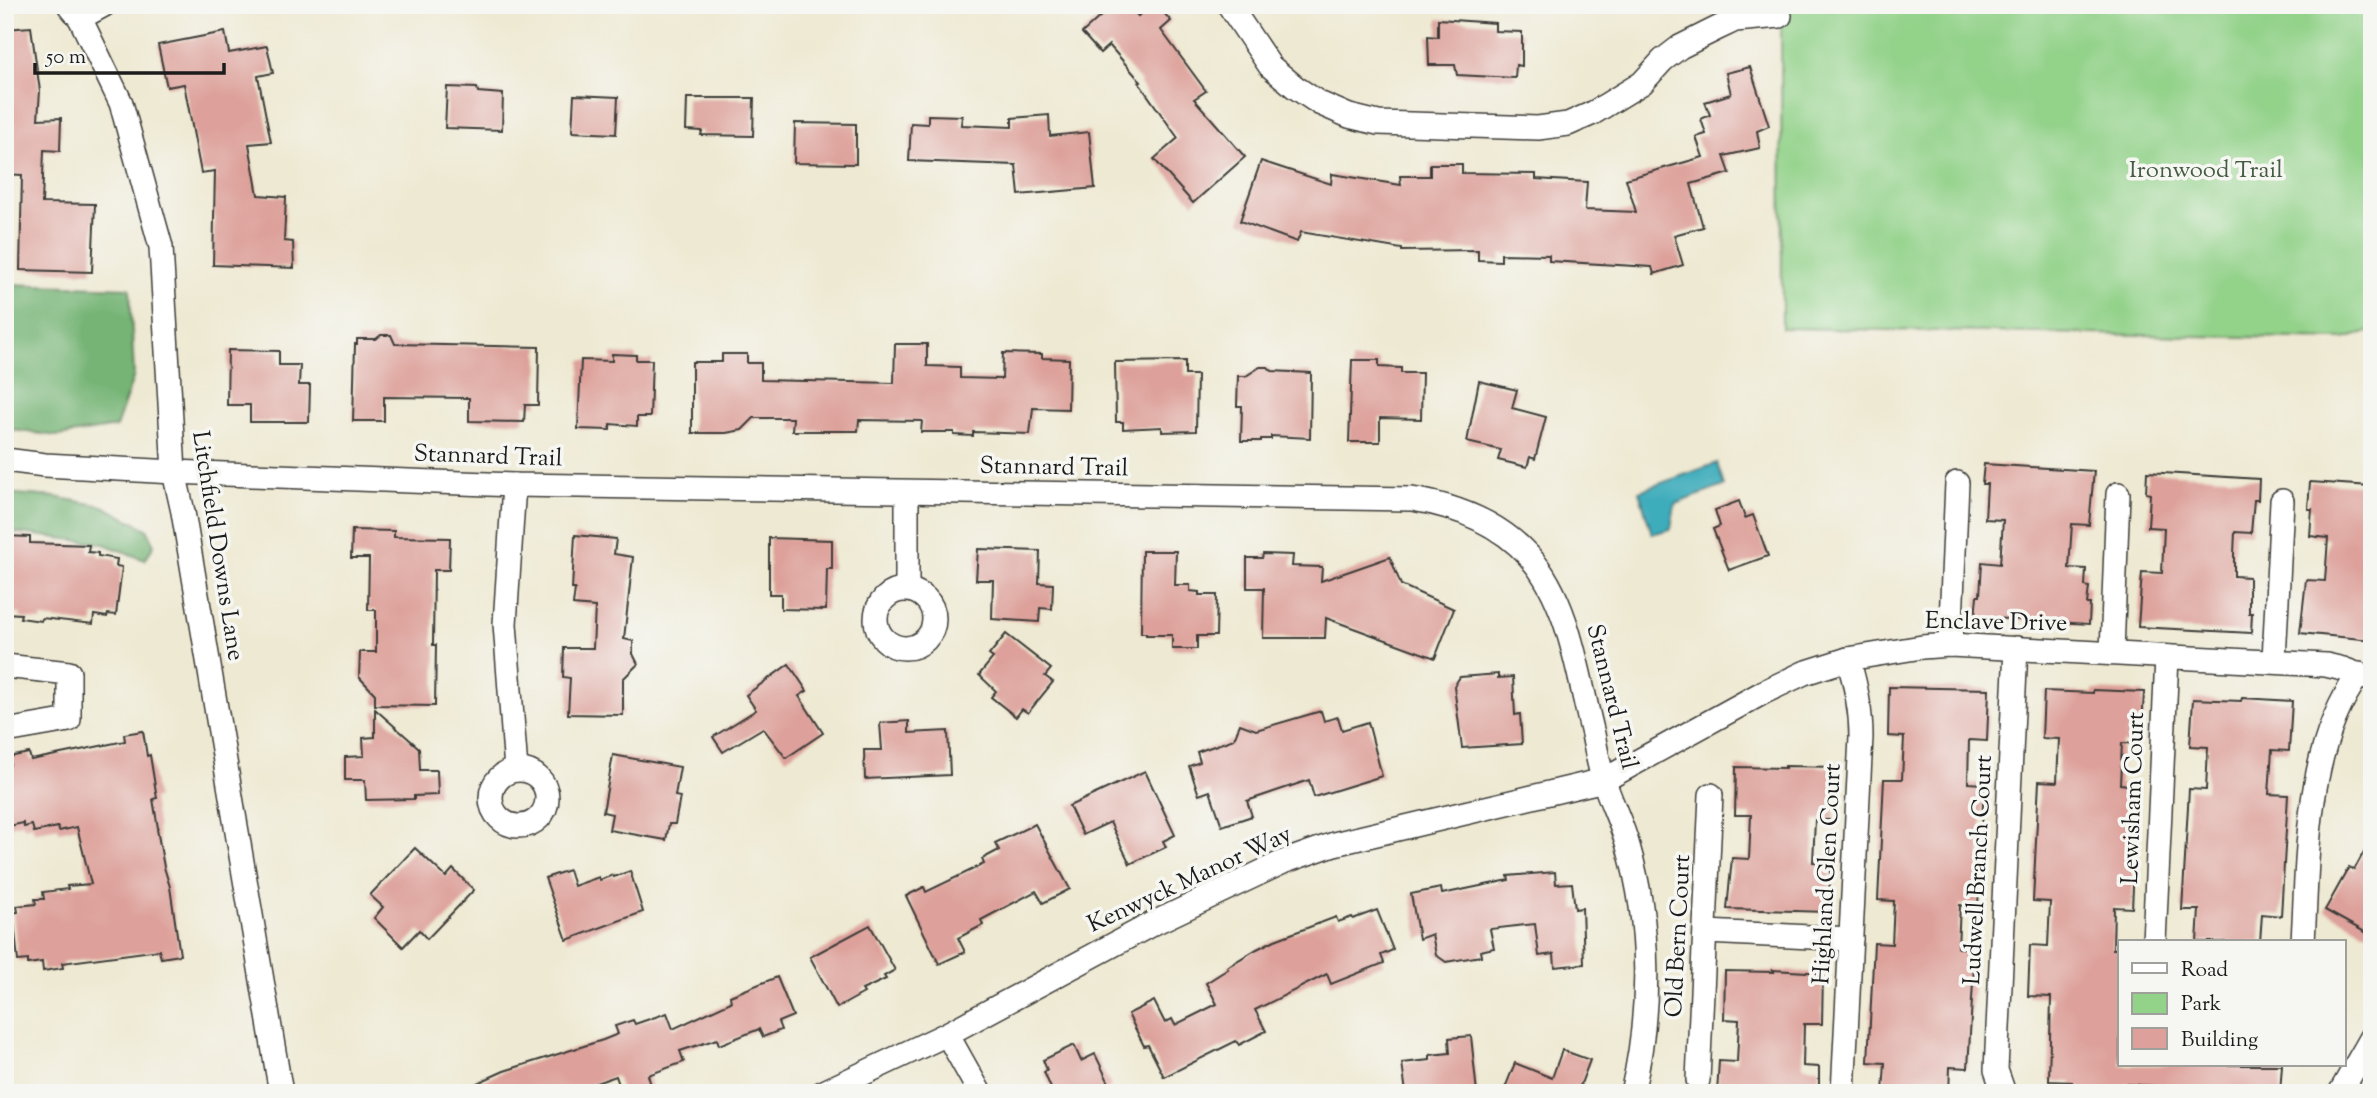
<svg xmlns="http://www.w3.org/2000/svg" width="2377" height="1098" font-family="'Sorts Mill Goudy',serif">
<rect width="100%" height="100%" fill="#f6f6f2"/>
<filter id="ink" filterUnits="userSpaceOnUse"><feTurbulence type="fractalNoise" baseFrequency=".0143" numOctaves="2"/><feDisplacementMap in="SourceGraphic" scale="14" xChannelSelector="R" yChannelSelector="G"/><feConvolveMatrix kernelMatrix="1 2 1 2 8 2 1 2 1" color-interpolation-filters="sRGB"/></filter>
<filter id="wash" filterUnits="userSpaceOnUse"><feTurbulence type="fractalNoise" baseFrequency=".00686" numOctaves="4" result="noise"/><feDisplacementMap in="SourceGraphic" scale="28" xChannelSelector="R" yChannelSelector="G"/><feGaussianBlur stdDeviation="1.57" result="paint"/><feColorMatrix in="noise" values="0 0 0 0 0 0 0 0 0 0 0 0 0 0 0 0 0 1.4 0 .05"/><feComposite in="paint" operator="in"/></filter>
<g filter="url(#wash)">
<rect width="100%" height="100%" fill="#eee9d2"/>
<path fill="#92d289" stroke="#577752" stroke-width="2" d="M1781,5H2372V331L2344,339L1782,328Z"/>
<g fill="#75b475" stroke="#486848" stroke-width="2">
<path d="M5,284L130,288L134,375L116,427L58,436L5,429Z"/>
<path d="M5,493L55,497L103,506L147,529L154,545L145,560L104,544L5,531Z"/>
</g>
<path fill="#3eacbb" stroke="#2d646c" stroke-width="2" d="M1717,463L1724,486L1675,504L1671,529L1652,534L1639,491Z"/>
<g id="blocks">
<g fill="#dda09a">
<path d="M1113,5H1128L1138,16L1151,5H1157L1171,21L1161,30L1206,91L1194,99L1245,157L1193,203L1154,159L1178,138L1139,83L1141,82L1109,45L1100,53L1082,33Z"/>
<path d="M1438,19L1495,23V31L1522,32V66L1516,65L1515,78L1457,75L1455,65H1429L1428,36L1438,37Z"/>
<path d="M31,27L40,91L38,119L61,118L60,151L44,150L42,203L95,204L92,272L20,270L22,175L5,174V29Z"/>
<path d="M225,32L229,53L267,46L273,73L258,76L271,142L249,144L258,195L286,197L284,241L293,242L294,268L213,265L215,171L201,173L184,84L167,87L158,45Z"/>
<path d="M1750,67L1769,126L1757,131L1760,148L1724,156L1730,173L1691,184L1703,227L1674,235L1683,265L1654,274L1652,267L1549,261V255L1501,254V261L1478,260V250L1402,251V249L1301,232L1297,242L1240,221L1261,161L1331,184L1332,174L1401,185L1400,176H1430V164H1462V173L1536,174V179L1587,182L1585,210L1636,212L1626,179L1703,157L1696,137L1706,134L1701,119L1710,115L1705,102L1731,94L1726,73Z"/>
<path d="M447,87L477,88L478,92L503,94L502,130L445,128Z"/>
<path d="M574,95L618,97L616,134L572,132Z"/>
<path d="M687,98H754L753,136L701,135L702,131L686,130Z"/>
<path d="M928,115L962,116L961,125L1012,127V118L1049,115L1050,136L1089,132L1095,188L1019,195L1016,165L909,161L911,123L928,124Z"/>
<path d="M795,123L856,124V164L794,163Z"/>
<path d="M381,335H391L395,344L539,347L538,405H525L524,422L469,421V398L384,397V421H353L355,344H357V339H376Z"/>
<path d="M895,344H927V366L960,367V378L1002,379L1003,353L1042,354V358L1069,359L1068,409L1033,408L1030,434L973,432V436L954,435V432H921L922,421L859,420L858,431H792L793,418H754L742,430L726,433H692V362H722V354H747V363H761V380L894,383Z"/>
<path d="M228,350L279,351V365H300L299,385H310L309,422H250V405H227Z"/>
<path d="M612,354L636,355V360H652L650,417H637V426L610,424V430L578,429L581,360L612,361Z"/>
<path d="M1352,360H1379V367L1401,368V373H1422L1421,419L1380,418V442H1349Z"/>
<path d="M1185,361V375H1197L1196,431L1162,432V427L1123,429V422H1116L1115,362Z"/>
<path d="M1260,367H1268L1272,371L1311,373L1310,438L1271,436V439H1261V441H1241L1242,406H1237L1238,376H1246Z"/>
<path d="M1479,381L1517,390L1512,408L1546,417L1535,459L1530,457L1527,467L1498,460L1501,450L1467,442Z"/>
<path d="M1984,464L2094,471L2089,525L2072,524L2069,568L2086,569L2085,586L2089,587L2087,604H2090L2089,624L1975,617L1977,596H1980L1982,562L2000,564L2003,520L1985,519L1987,484H1982Z"/>
<path d="M2147,472L2259,479L2258,500H2254L2251,533L2235,532L2234,554V576L2249,577V613H2252L2251,633L2138,627L2142,572L2162,573L2164,528L2148,527L2150,494L2146,493Z"/>
<path d="M2310,482L2372,486V640L2300,633L2306,580L2325,581L2328,538L2310,536L2312,509H2308Z"/>
<path d="M1739,501L1745,518L1753,515L1768,556L1729,570L1713,529L1720,526L1715,510Z"/>
<path d="M352,530L394,531V537L450,538L449,570H434L433,645H436L435,706L375,705V694L359,677L360,652H376V610H368L369,558H351Z"/>
<path d="M575,535L616,539L614,554L633,557L624,639L633,641V654L638,664L623,679V715L568,714L570,678L563,677L564,648H593L595,607L573,605L575,589H572Z"/>
<path d="M5,536L30,537V543L89,545L88,552L98,553V556L117,559L116,566L122,567L116,615L108,614L107,617L94,615L93,624L42,618L41,621L20,618L21,614L5,613Z"/>
<path d="M769,538L832,540V569H827L826,610L781,609V594H769Z"/>
<path d="M978,549L1040,551L1039,583L1053,584L1052,609L1040,608L1039,622L992,619L993,580H976Z"/>
<path d="M1142,551H1176L1175,585H1190V591L1199,592V595H1217L1216,636H1197V649H1172V635H1146V633H1141Z"/>
<path d="M1263,554L1293,555L1292,566L1322,567L1321,581L1390,557L1401,585L1454,609L1435,658L1326,618L1325,638H1263L1264,588H1247V558H1262Z"/>
<path d="M1006,634L1051,669L1045,676L1053,682L1028,713L1022,709L1016,717L991,697L996,691L979,675L993,658L989,655Z"/>
<path d="M789,664L807,691L799,696L823,733L786,758L763,728L723,752L713,737L756,710L746,695Z"/>
<path d="M1498,674V678L1513,677L1515,715L1520,714L1522,744L1462,748L1454,686L1460,677Z"/>
<path d="M1889,687L1989,689L1987,741L1969,740L1968,783L1984,784L1978,906L1960,905L1958,948H1975L1968,1068L1950,1067L1949,1093H1883L1885,1063L1868,1062L1874,943L1892,944L1894,901L1878,900L1884,779H1902L1904,737L1888,736Z"/>
<path d="M2093,690L2144,692L2141,744L2122,743L2120,784L2138,786L2132,908L2114,907L2113,949H2120V1065H2282L2280,1093H2202V1089L2126,1084L2125,1093H2071L2072,1082L2049,1081L2051,997L2028,996L2030,945L2048,946L2050,902L2033,901L2039,781L2057,782L2059,739L2042,738L2044,691L2093,693Z"/>
<path d="M2242,698L2292,701L2289,751L2272,750L2269,794L2288,795L2281,916L2262,914L2260,942H2197L2199,910H2182L2189,789L2206,790L2208,747L2190,746L2193,699L2241,701Z"/>
<path d="M375,709L419,748L420,770H437L438,795L414,796V799L366,800L365,780H345V757L364,756L363,738L375,737Z"/>
<path d="M1321,711L1324,721L1338,717L1342,730L1368,722L1382,776L1314,797L1309,780L1247,801L1252,816L1222,826L1210,791L1199,795L1189,766L1200,762L1197,752L1234,739L1240,724L1256,730Z"/>
<path d="M909,721V733L948,731L950,775L865,779L864,750H882L880,723Z"/>
<path d="M143,731L147,756L150,755L157,798L153,799L158,828L157,829L164,867L170,887L180,955L161,958L159,950L62,963L63,968L43,971L42,962L28,964V960L18,961L13,913L18,912L17,906L36,904L35,899H44L43,892L68,889L67,886L91,884L77,827L59,831L58,827L34,832L32,825L24,827L23,823L5,827V766L10,765L9,757L29,753L31,760L125,741L124,734Z"/>
<path d="M613,755L680,767L675,796L680,797L675,824H669L666,840L609,830L612,814L603,812Z"/>
<path d="M1785,766L1836,767L1834,820H1815L1813,862L1831,863L1828,912L1727,909L1732,858L1749,859L1751,815H1735L1736,767L1785,768Z"/>
<path d="M1145,771L1175,835L1163,841L1166,847L1130,864L1110,822L1083,835L1069,806Z"/>
<path d="M1035,824L1070,889L1043,903L1036,891L981,920L983,925L958,938L965,952L939,964L906,896L924,887L926,892L984,864L982,859L999,850L995,843Z"/>
<path d="M2372,837V936L2325,910L2349,867L2354,870Z"/>
<path d="M415,848L446,877L453,869L474,890L427,939L419,930L403,947L374,918L383,907L370,895Z"/>
<path d="M569,870L574,886L599,877L600,880L613,875L614,877L630,871L643,912L567,940L545,878Z"/>
<path d="M1555,872L1556,884L1572,883L1575,909L1582,908L1584,964L1555,967L1554,954L1539,956L1535,924L1490,929L1494,948L1480,951L1481,956L1446,962L1436,955L1432,934L1419,939L1411,894L1441,888L1442,894L1509,880L1508,876Z"/>
<path d="M1377,910L1393,950L1381,955L1384,963L1331,984L1327,974L1255,1010L1266,1031L1239,1045L1236,1041L1164,1077L1148,1045L1144,1046L1128,1014L1154,1001L1165,1023L1172,1019L1175,1025L1217,1004L1206,983L1228,969L1227,967L1257,949L1275,940L1336,917L1338,922L1352,917L1353,919Z"/>
<path d="M870,925L895,970L884,976L886,979L862,990L864,993L837,1008L810,957Z"/>
<path d="M1773,970L1823,973L1822,1024H1804L1803,1066L1819,1067V1093H1717L1719,1061L1737,1062L1739,1020L1724,1019L1725,971L1774,972Z"/>
<path d="M777,977L793,1016L778,1022L781,1030L763,1037L759,1029L719,1045L717,1039L680,1051L684,1062L648,1075L652,1089L641,1093H622L616,1076L568,1093H455L504,1071L603,1040L618,1034L615,1026L633,1020L635,1024L667,1013L673,1029L731,1002L730,996Z"/>
<path d="M1471,1036L1477,1093H1406L1402,1063L1430,1060V1055L1450,1053L1449,1038Z"/>
<path d="M1074,1045L1081,1061L1095,1054L1111,1087L1098,1093H1053L1044,1072L1047,1070L1043,1060Z"/>
<path d="M1562,1050L1590,1060L1579,1089L1586,1093H1503L1515,1063L1552,1078Z"/>
</g>
</g>
</g>
<g filter="url(#ink)">
<use href="#blocks" fill-opacity="0" stroke="#3c3b37" stroke-width="2"/>
<g fill="none" stroke-linecap="round" stroke-linejoin="round">
<g stroke="#3c3b37" stroke-width="26">
<g id="minor">
<path d="M69,5L80,18L121,103L161,247L174,472L183,512L281,1093"/>
<path d="M1229,5L1270,66L1295,87L1319,103L1349,116L1378,123L1538,128L1568,124L1593,113L1642,83L1663,60L1680,47L1716,29L1735,20L1780,16"/>
<path d="M80,18L104,5"/>
<path d="M5,460L45,465L174,472L514,485L1412,499C1456,506 1498,522 1529,556C1570,602 1578,676 1593,734C1596,750 1599,766 1604,781C1611,803 1622,824 1628,846C1651,925 1651,1013 1632,1093"/>
<path d="M514,485L505,624L516,770"/>
<path d="M907,493V589"/>
<circle cx="905" cy="619" r="29"/>
<path d="M1950,645L1957,483"/>
<path d="M2112,652L2118,494"/>
<path d="M2274,660L2282,501"/>
<path d="M5,666L69,673V720L6,731"/>
<circle cx="519" cy="798" r="28"/>
<path d="M1706,932L1851,939"/>
<path d="M2154,942L2167,657"/>
<path d="M2303,942C2308,854 2305,749 2359,674"/>
<path d="M947,1034L980,1093"/>
<path d="M1698,1080L1711,795"/>
<path d="M822,1093L947,1034L1152,924L1283,862L1334,844L1604,780L1764,692L1804,673L1848,659L1922,647L1950,645L2326,665L2343,669L2372,680"/>
<path d="M1843,1093L1861,737C1861,710 1856,685 1848,659"/>
<path d="M2004,1093L1996,1070L2016,648"/>
<path d="M2340,1093L2372,1037"/>
</g>
</g>
<use href="#minor" stroke="#fff" stroke-width="23"/>
</g>
</g>
<g text-anchor="middle" dominant-baseline="central" stroke-width="7" stroke-linejoin="round" paint-order="stroke">
<g font-size="24" fill="#455c42" stroke="#f6f6f2">
<text x="2206" y="171">Ironwood Trail</text>
</g>
<g font-size="24" fill="#1c1c1c" stroke="#f6f6f2">
<text transform="translate(488 457) rotate(2)">Stannard Trail</text>
<text transform="translate(1054 468) rotate(1)">Stannard Trail</text>
<text transform="translate(217 546) rotate(81)">Litchfield Downs Lane</text>
<text transform="translate(1996 623) rotate(1)">Enclave Drive</text>
<text transform="translate(1611 697) rotate(76)">Stannard Trail</text>
<text transform="translate(2134 798) rotate(-88)">Lewisham Court</text>
<text transform="translate(1979 870) rotate(-87)">Ludwell Branch Court</text>
<text transform="translate(1828 874) rotate(-87)">Highland Glen Court</text>
<text transform="translate(1190 880) rotate(-25)">Kenwyck Manor Way</text>
<text transform="translate(1679 936) rotate(-87)">Old Bern Court</text>
</g>
</g>
<rect width="2377" height="1098" fill="none" stroke="#f6f6f2" stroke-width="28"/>
<rect x="2118" y="940" width="228" height="126" fill="#f6f6f2" stroke="#9f9f9c" stroke-width="2"/>
<rect x="2132" y="963" width="35" height="10" fill="#ffffff" stroke="#9f9f9c" stroke-width="2"/>
<text x="2181" y="976" font-size="21" fill="#1c1c1c">Road</text>
<rect x="2132" y="993" width="35" height="21" fill="#92d289" stroke="#9f9f9c" stroke-width="2"/>
<text x="2181" y="1010" font-size="21" fill="#1c1c1c">Park</text>
<rect x="2132" y="1028" width="35" height="21" fill="#dda09a" stroke="#9f9f9c" stroke-width="2"/>
<text x="2181" y="1046" font-size="21" fill="#1c1c1c">Building</text>
<path d="M35 63v10h189v-10" fill="none" stroke="#1c1c1c" stroke-width="3.5"/>
<text x="46" y="63" font-size="21" fill="#1c1c1c" stroke="#f6f6f2" stroke-width="5" paint-order="stroke">50 m</text>
</svg>
